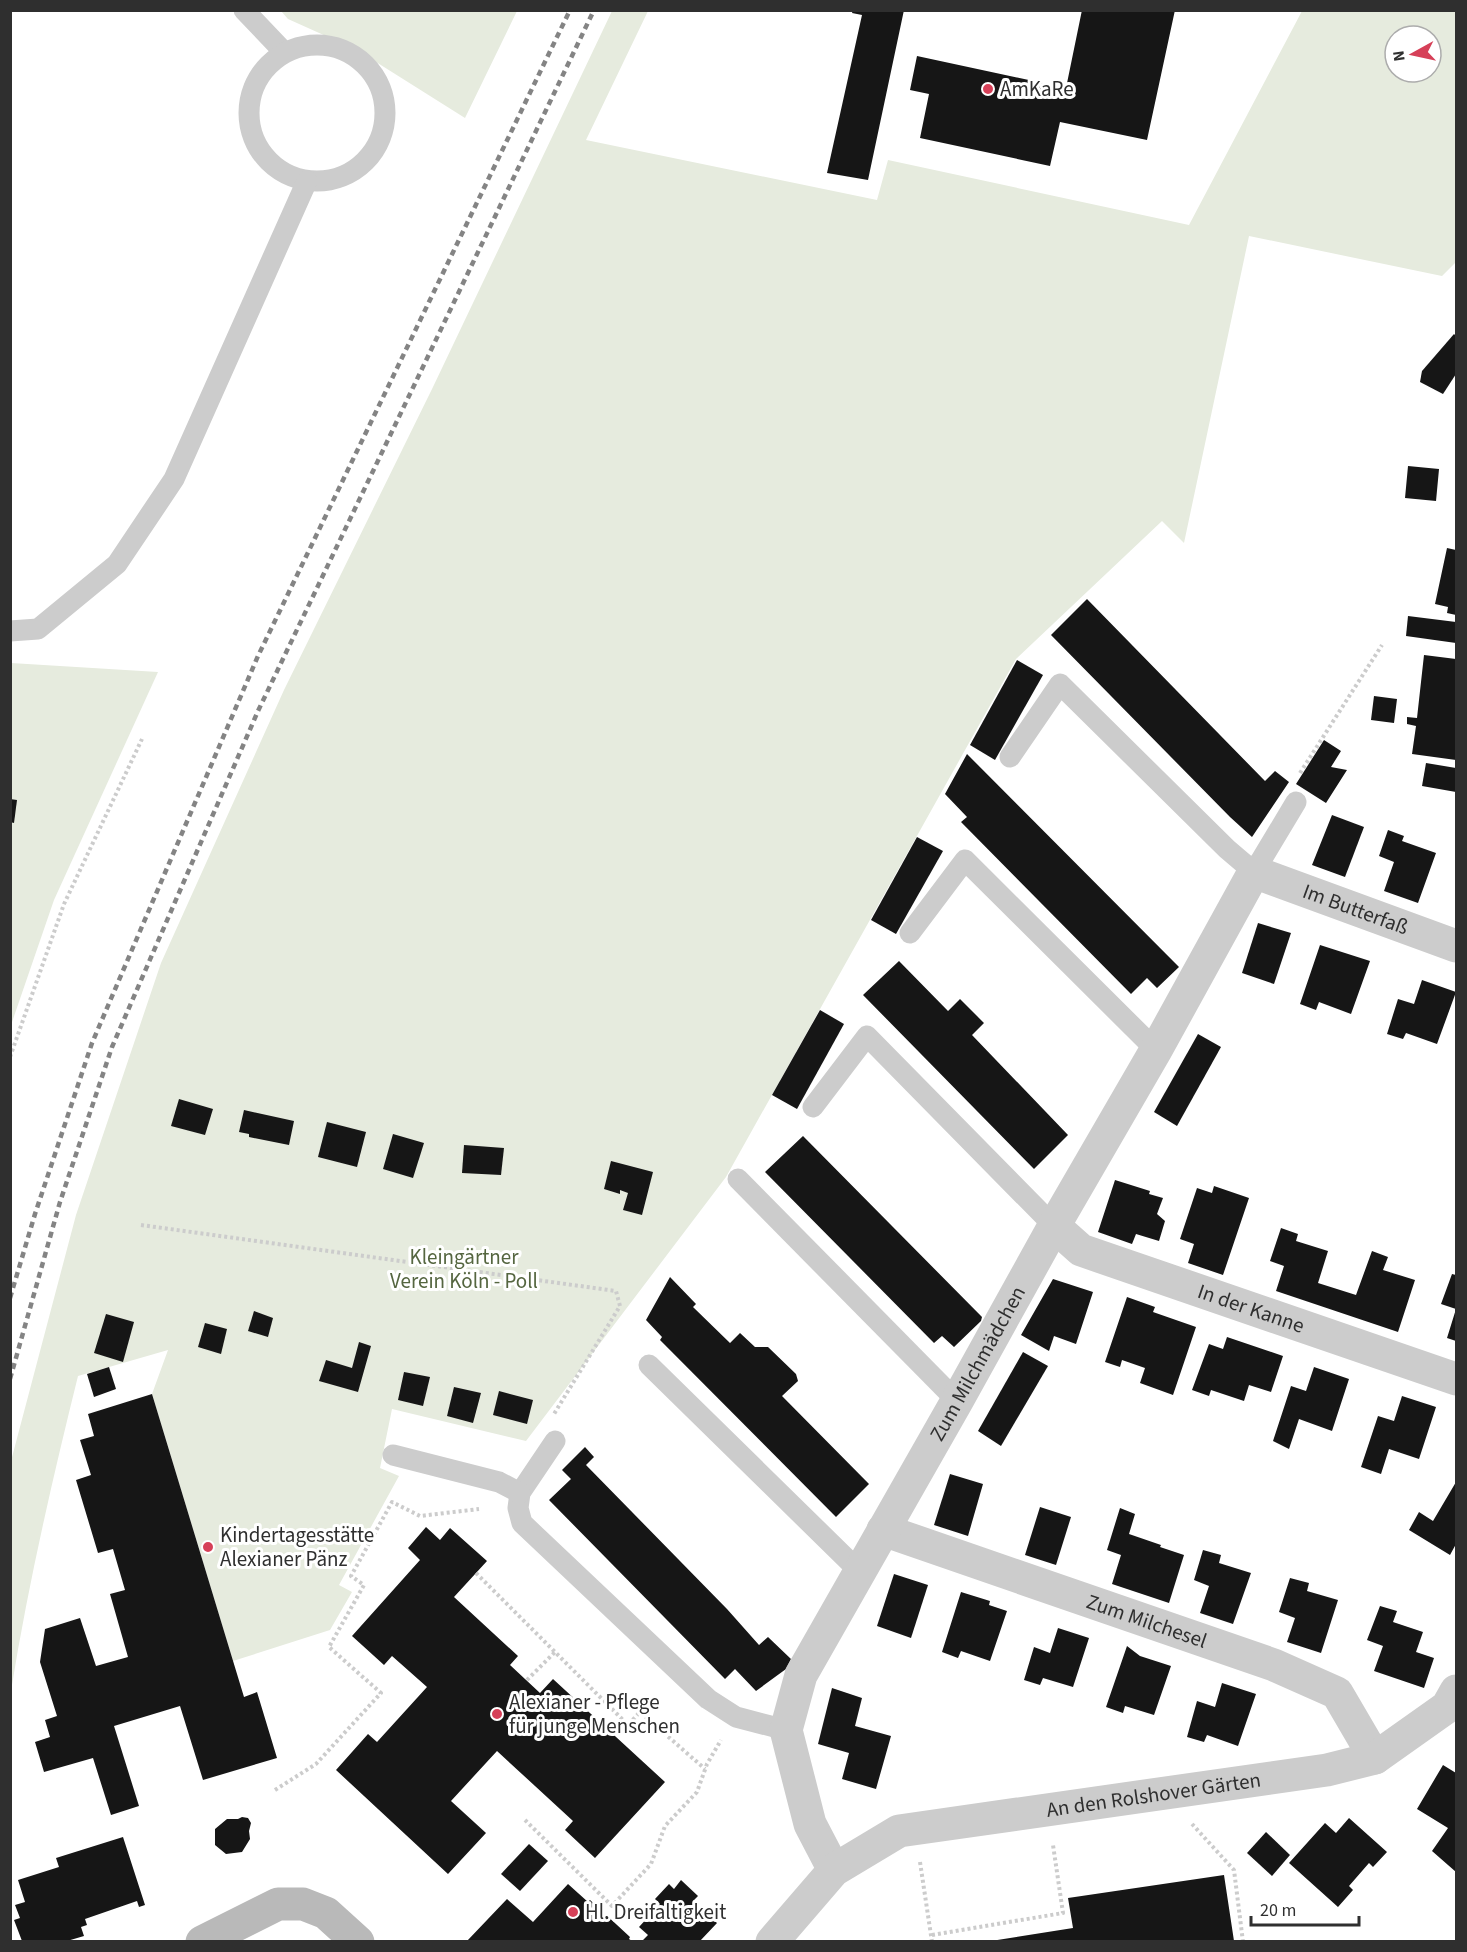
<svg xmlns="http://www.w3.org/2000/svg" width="1467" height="1952" font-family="'Source Sans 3',sans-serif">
<rect width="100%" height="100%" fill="#fff"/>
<g fill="#e6ebde" fill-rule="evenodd">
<path d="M281,11H517L465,118L357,50L288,19Z"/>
<path d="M612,11H648L586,140L877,200L888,160L1189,225L1302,11H1456V262L1442,276L1249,236L1184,543L1162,521L1016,659L726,1177L526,1441L392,1409L380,1468L399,1476L339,1585L352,1592L330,1630L233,1661L152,1394L168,1350L78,1376C52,1481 28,1585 11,1691V1461L76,1215L161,963L284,690L433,387ZM1395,36H1431V72H1395Z"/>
<path d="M11,663L158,672L54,900L11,1025Z"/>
</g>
<g fill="#161616">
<path d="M853,10H904L868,180L827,173L862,15L852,13Z"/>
<path d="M1082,10H1175L1147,140L1060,122L1050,166L920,138L929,94L910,90L917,56L1066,88Z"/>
<path d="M1454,334L1456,336V374L1443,394L1420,382L1422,371Z"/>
<path d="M1408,466L1439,469L1436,501L1405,498Z"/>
<path d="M1447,548L1456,550V615L1447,613L1448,607L1435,604Z"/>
<path d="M1087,599L1265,781L1275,771L1289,782L1252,837L1230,817L1051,635Z"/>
<path d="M1408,616L1456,622V643L1406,636Z"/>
<path d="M1424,655L1456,659V760L1412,754L1416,726L1407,724V717L1417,718Z"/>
<path d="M1017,660L1043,675L995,760L970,745Z"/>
<path d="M1374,696L1397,699L1394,723L1371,720Z"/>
<path d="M1324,740L1341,751L1331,767L1347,770L1326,803L1296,784Z"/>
<path d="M967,754L1179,967L1157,988L1147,978L1131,994L961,822L967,817L945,794Z"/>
<path d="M1426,763L1456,768V792L1422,786Z"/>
<path d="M10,799L17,800L14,823L10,822Z"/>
<path d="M1332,815L1364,827L1345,877L1312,865Z"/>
<path d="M1388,830L1404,836L1402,841L1436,853L1418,903L1384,891L1394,862L1379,856Z"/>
<path d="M917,837L943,851L896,934L871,920Z"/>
<path d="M1258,923L1291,933L1274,984L1242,973Z"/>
<path d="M1320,945L1370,961L1351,1014L1319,1002L1316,1010L1300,1004Z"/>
<path d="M899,961L948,1011L960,999L984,1023L972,1035L1068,1135L1034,1169L863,995Z"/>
<path d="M1422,980L1456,992L1437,1044L1406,1033L1403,1039L1387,1034L1398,999L1414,1004Z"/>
<path d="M820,1010L844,1024L797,1109L772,1095Z"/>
<path d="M1198,1034L1221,1047L1177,1126L1154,1112Z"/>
<path d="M179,1099L213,1109L205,1135L171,1126Z"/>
<path d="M244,1110L294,1121L289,1145L249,1137V1134L239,1132Z"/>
<path d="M327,1122L366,1132L357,1167L318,1157Z"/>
<path d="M393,1134L424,1143L413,1178L383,1169Z"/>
<path d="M803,1136L982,1317L981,1321L954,1347L942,1336L934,1343L765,1172Z"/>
<path d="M464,1145L504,1148L501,1175L462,1173Z"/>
<path d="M611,1161L653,1172L642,1215L623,1210L628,1193L620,1190V1194L604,1189Z"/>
<path d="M1115,1180L1150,1191L1149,1194L1163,1198L1157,1214L1165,1221L1159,1241L1136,1234L1132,1244L1098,1232Z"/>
<path d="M1214,1186L1249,1198L1223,1275L1188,1263L1194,1244L1180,1239L1197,1188L1212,1193Z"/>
<path d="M1281,1228L1298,1234L1296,1241L1328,1251L1318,1283L1356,1295L1372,1251L1388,1257L1383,1270L1415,1280L1398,1332L1276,1291L1284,1266L1270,1261Z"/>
<path d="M1452,1274L1456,1275V1341L1447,1338L1456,1309L1441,1304Z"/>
<path d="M670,1277L696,1304L693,1307L730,1343L740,1333L755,1347H768L796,1374L798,1381L782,1396L869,1484L836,1517L660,1340L662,1337L646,1320Z"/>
<path d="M1053,1279L1093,1292L1076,1344L1054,1336L1049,1351L1021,1335Z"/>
<path d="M1127,1297L1155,1307L1153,1312L1196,1327L1173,1395L1140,1383L1145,1368L1122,1360L1120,1367L1105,1362Z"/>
<path d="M254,1311L273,1318L268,1337L248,1331Z"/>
<path d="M106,1314L134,1322L123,1362L94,1353Z"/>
<path d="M205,1323L227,1329L221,1354L198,1347Z"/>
<path d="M1227,1337L1283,1356L1271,1392L1249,1385L1244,1401L1211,1390L1209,1396L1192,1390L1209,1344L1223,1349Z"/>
<path d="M359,1342L371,1346L358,1392L319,1381L326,1360L352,1368Z"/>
<path d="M1023,1352L1048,1366L1001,1446L978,1431Z"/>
<path d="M109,1367L116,1389L94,1397L87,1374Z"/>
<path d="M1314,1367L1349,1379L1332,1431L1299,1419L1289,1449L1273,1441L1291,1386L1306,1391Z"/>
<path d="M404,1372L430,1377L423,1406L398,1400Z"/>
<path d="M454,1387L481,1393L473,1423L447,1416Z"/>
<path d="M499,1391L533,1400L527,1424L493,1415Z"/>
<path d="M152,1394L244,1697L257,1692L277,1758L203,1780L180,1706L114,1726L139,1806L111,1815L93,1758L44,1772L35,1742L50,1737L45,1720L57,1716L40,1662L45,1629L80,1618L96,1666L128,1657L110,1594L125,1590L113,1549L98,1553L76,1480L91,1475L80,1440L94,1436L88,1414Z"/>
<path d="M1402,1396L1436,1407L1419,1459L1389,1449L1381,1474L1361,1467L1378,1416L1394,1421Z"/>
<path d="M585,1447L594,1457L586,1465L727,1609L759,1645L768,1637L791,1659L786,1669L756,1691L735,1669L725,1679L549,1500L571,1479L562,1470Z"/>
<path d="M950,1474L983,1484L968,1536L934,1525Z"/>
<path d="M1456,1482V1544L1450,1555L1409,1530L1419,1512L1433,1521Z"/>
<path d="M1040,1507L1071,1517L1056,1565L1025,1555Z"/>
<path d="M1120,1508L1135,1514L1129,1534L1161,1545L1160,1547L1184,1555L1169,1603L1112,1584L1121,1555L1107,1550Z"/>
<path d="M426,1527L440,1540L450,1528L487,1561L454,1597L518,1656L510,1665L540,1693L553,1679L665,1782L595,1858L565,1830L573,1821L497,1751L451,1801L486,1833L448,1874L336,1770L368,1734L377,1742L427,1687L392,1656L384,1665L352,1636L420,1560L408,1548Z"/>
<path d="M1203,1550L1221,1555L1219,1563L1251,1573L1233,1624L1200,1613L1209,1586L1194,1580Z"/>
<path d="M894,1574L928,1585L911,1638L877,1626Z"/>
<path d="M1290,1578L1309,1583L1307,1591L1338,1600L1321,1653L1287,1642L1295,1618L1279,1612Z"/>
<path d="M961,1592L990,1601L989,1605L1007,1611L990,1661L961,1651L958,1658L942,1652Z"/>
<path d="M1380,1606L1397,1611L1393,1622L1423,1632L1416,1652L1434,1658L1424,1688L1374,1671L1383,1646L1367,1640Z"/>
<path d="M1058,1628L1089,1638L1073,1687L1043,1678L1040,1685L1024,1680L1034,1647L1050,1653Z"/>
<path d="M1127,1646L1140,1656L1171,1666L1154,1715L1125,1706L1123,1713L1106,1707Z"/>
<path d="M1222,1683L1256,1694L1238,1746L1207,1735L1204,1742L1187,1737L1197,1701L1215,1707Z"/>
<path d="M832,1688L862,1698L855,1726L891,1736L876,1789L842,1779L849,1753L818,1744Z"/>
<path d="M1443,1765L1456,1773V1872L1432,1851L1448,1828L1417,1809Z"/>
<path d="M242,1817L248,1818L251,1823L249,1831L250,1839L242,1852L226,1854L215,1845V1829L227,1819H238Z"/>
<path d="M1349,1818L1387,1852L1373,1867L1369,1863L1349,1886L1353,1890L1338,1907L1289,1863L1325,1823L1336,1833Z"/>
<path d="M1266,1832L1290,1855L1272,1876L1247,1853Z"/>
<path d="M123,1837L145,1905L139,1907L137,1901L85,1919L87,1925L81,1927L84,1936L67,1941H22L14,1920L20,1918L15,1905L25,1902L18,1880L59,1867L56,1858Z"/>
<path d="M529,1844L548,1861L520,1891L501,1874Z"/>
<path d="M1224,1875L1234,1941H991L1073,1928L1068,1898Z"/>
<path d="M681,1880L698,1896L693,1901L717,1923L700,1941H642L648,1935L639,1927L660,1904L655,1899L669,1884L674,1889Z"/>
<path d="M568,1884L588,1902L590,1900L630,1937L629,1939L632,1941H467L507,1899L533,1922Z"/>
</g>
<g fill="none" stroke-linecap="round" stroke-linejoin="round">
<g stroke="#ccc" stroke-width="4" stroke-dasharray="3 3" stroke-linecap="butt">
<path d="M1300,773L1382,645"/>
<path d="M10,1057L64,904L142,739"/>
<path d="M141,1225L616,1291L620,1306L554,1414"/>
<path d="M476,1573L628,1725L640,1712L705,1769"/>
<path d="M527,1680L555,1652"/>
<path d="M275,1790L316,1764L381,1693L329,1647L364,1585L351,1576L392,1502L420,1516L479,1509"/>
<path d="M525,1820L612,1906L651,1864L665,1826L697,1792L707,1764L721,1740"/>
<path d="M1192,1824L1234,1870L1243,1942"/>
<path d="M920,1862L932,1942"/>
<path d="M932,1935L1063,1913L1053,1845"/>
</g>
<g stroke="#ccc" stroke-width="21">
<path d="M244,10L284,52"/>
<circle cx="317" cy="113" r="68"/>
<path d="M10,631L38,629L117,564L174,479L307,181"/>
<path d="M1010,757L1060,684L1227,849L1254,872L1296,802"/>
<path d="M910,933L965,860L1156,1050"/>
<path d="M813,1107L867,1036L1054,1226"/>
<path d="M738,1179L957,1401"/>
<path d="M649,1365L860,1572"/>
<path d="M555,1441L520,1493L518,1508L522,1523L708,1699L736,1717L786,1730"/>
<path d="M393,1455L499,1482L520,1493"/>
</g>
<g stroke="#ccc" stroke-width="33">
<path id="s1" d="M1054,1226L1081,1250L1456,1379"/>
<path id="s2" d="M883,1530L1274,1665L1337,1693L1375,1758"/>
<path id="s3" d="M834,1870L810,1824L786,1730L801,1675L957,1401L1054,1226L1156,1050L1254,872L1456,946"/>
<path id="s4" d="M772,1942L834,1870L899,1831L1327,1770L1375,1758L1447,1707L1456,1691"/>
</g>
<path stroke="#b9b9b9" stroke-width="33" d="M202,1942L278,1904H303L326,1913L358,1942"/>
<g stroke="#848484" stroke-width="4.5" stroke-dasharray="6 4.5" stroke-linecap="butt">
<path d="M10,1298L35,1214L92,1043L258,656L570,10"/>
<path d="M10,1379L60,1202L112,1047L258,711L594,10"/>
</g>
</g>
<g fill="#d64058" stroke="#fff" stroke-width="2">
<circle cx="988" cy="89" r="6"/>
<circle cx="208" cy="1547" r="6"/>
<circle cx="497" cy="1714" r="6"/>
<circle cx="573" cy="1912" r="6"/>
</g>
<g text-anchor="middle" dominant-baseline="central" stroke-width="6" stroke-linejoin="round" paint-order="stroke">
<g font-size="21" fill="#2f2f2f" stroke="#fff" text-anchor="start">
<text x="1000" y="89">AmKaRe</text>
<text x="220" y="1535">Kindertagesstätte<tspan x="220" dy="24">Alexianer Pänz</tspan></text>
<text x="509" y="1702">Alexianer - Pflege<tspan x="509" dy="24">für junge Menschen</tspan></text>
<text x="585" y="1912">Hl. Dreifaltigkeit</text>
</g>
<g font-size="21" fill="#2f2f2f" stroke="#fff">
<text stroke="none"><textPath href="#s3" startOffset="1236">Im Butterfaß</textPath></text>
<text stroke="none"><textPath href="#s1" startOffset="216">In der Kanne</textPath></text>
<text stroke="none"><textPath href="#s3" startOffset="564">Zum Milchmädchen</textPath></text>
<text stroke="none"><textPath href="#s2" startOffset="279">Zum Milchesel</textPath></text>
<text stroke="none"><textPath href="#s4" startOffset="428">An den Rolshover Gärten</textPath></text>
</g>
<g font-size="21" fill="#556640" stroke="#fff">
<text x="464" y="1257">Kleingärtner<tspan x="464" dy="24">Verein Köln - Poll</tspan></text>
</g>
</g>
<rect width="1467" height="1952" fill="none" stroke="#2f2f2f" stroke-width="24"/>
<g transform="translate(1413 54) rotate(262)"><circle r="28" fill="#ffffff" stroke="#acacac" stroke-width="1.5"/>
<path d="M0-4.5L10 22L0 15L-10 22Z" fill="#d64058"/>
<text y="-9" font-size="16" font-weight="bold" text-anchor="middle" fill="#2f2f2f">N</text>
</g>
<path d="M1251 1916v9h108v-9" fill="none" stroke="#2f2f2f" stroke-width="3"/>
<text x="1260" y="1916" font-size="18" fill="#2f2f2f" stroke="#ffffff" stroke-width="4.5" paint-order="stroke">20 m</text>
</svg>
